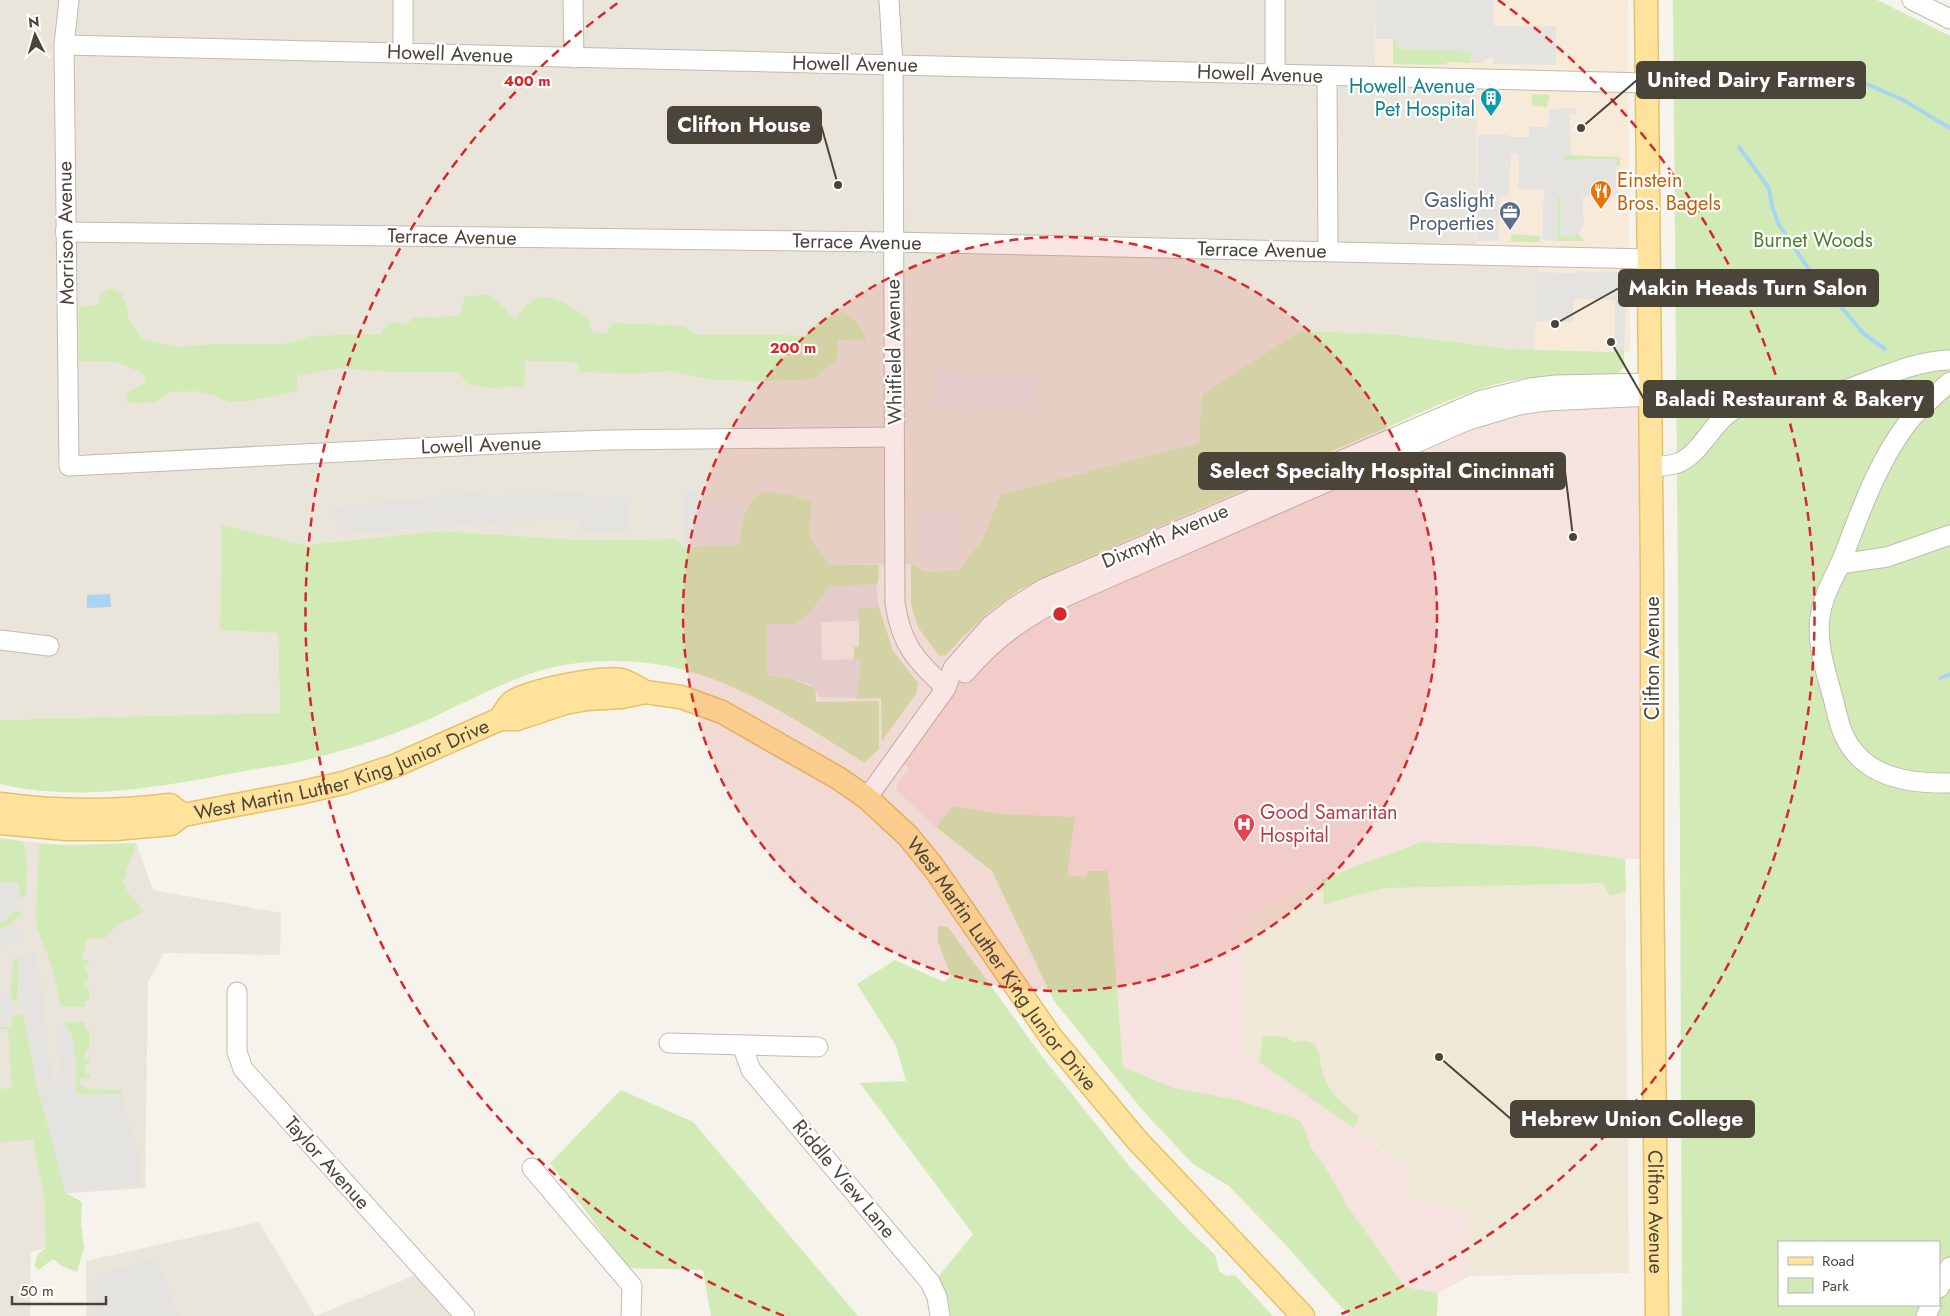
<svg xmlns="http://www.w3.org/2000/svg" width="1950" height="1316" font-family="Jost,sans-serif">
<rect width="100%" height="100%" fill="#f6f3ec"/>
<g fill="#eae5da">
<path d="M0,0H1376L1375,86L1478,89L1476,264L1538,265L1535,350L1511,349L1391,334L1300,331L1203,395L1199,443L1001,494L982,540L959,570L928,572L911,564L829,565L810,538L811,502L746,508L684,547L675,539L581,540L440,531L305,545L222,526L220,629L278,633L280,714L0,720Z"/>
<path d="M0,838L58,845L136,843L153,890L281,913L280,955L164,953L148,982L145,1188L44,1195L46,1248L31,1252L30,1316H0Z"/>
<path d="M259,1222L315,1316L416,1275L452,1316H86V1261Z"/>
</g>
<path fill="#f7ead8" d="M1376,0H1628L1630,352L1535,350L1538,265L1476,264L1477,89L1375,86Z"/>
<path fill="#efe8d6" d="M1421,842L1548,848L1625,859L1629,1273L1469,1276L1467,1211L1410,1200L1405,1167L1338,1115L1244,1052V921L1322,879Z"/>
<path fill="#f6e3e0" d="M1650,396L1642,859H1625L1531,846L1421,842L1322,879L1244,922V1052L1338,1115L1405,1168L1411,1200L1467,1211L1469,1276L1438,1293L1405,1287L1348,1207L1326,1168L1312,1149L1303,1125L1298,1119L1238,1100L1175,1088L1123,1067L1108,872L1088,871L1086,877L1067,875L998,814L953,806L936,827L897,791L896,787L909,768L896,758L946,688L1016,624L1466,421Z"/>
<g fill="#d2eab5" fill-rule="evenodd">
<path d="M1673,0H1877L1950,36V1316H1682L1680,835ZM1779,1242H1939V1305H1779Z"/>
<path d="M1396,39L1399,41V49L1471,51V63L1447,62V65L1393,64V40Z"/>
<path d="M1532,94L1550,95L1547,107L1532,106Z"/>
<path d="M1564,155L1620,157V166H1617V159L1564,160Z"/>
<path d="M1557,198H1560V236L1579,235L1585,241H1557Z"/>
<path d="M1511,234L1540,236V242H1511Z"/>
<path d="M110,289L121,293L128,309V319L142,339L176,347L216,344H285L310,336L381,334C389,320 394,322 408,324L411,318L460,316L465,296L489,295L502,306L507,307V314L515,320C519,315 523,309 528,304C548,287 572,307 589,319L592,332L605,334L613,323L684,326L698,335H775L805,336L815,324L843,311L856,321L867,341L838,340L837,360L813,379L763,381L714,380L668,371L630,374L579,372L578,362L525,361L524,386L488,388L467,384L459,372H393L338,368L297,376V391L249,401L229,402L213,395L195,391L169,392L155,402L128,403L125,396L129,391L147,382L141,372L116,362L79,361V307L98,305L101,294Z"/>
<path d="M1300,331L1391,334L1511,349L1613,352L1614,350H1624V367L1617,375C1585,375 1552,374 1520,379C1496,383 1473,391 1450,400L1059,570L1019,590L989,612L961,639L946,655L939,656L918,627L911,605V564L928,572L959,570L982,540L1001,494L1199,443L1202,395Z"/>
<path d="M762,491L794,496L811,502L810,538L829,565H879L878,582L876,584L829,587L812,610L796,624H768L767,675L790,678L815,688L816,702L879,701V749L864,763C802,723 729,674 655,664C619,659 577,660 542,670C495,684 453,710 408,728C374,742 338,752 303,761C284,766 264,767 245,771C166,786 79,803 0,784V720L280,713L278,633L220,630L222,525L305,545L440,531L581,540L675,539L684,547L739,545C743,516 740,514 762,491Z"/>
<path d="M879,607L893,651L918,683L916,694L882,741L881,698L857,699L861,659H854V647L859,646V608Z"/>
<path d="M953,806L998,814L1075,817L1067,875L1086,877L1088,871H1108L1123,1067L1175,1088L1238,1100L1298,1119L1303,1125L1312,1149L1326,1168L1348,1207L1405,1287L1438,1293L1437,1316H1349L1281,1240L1229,1186L1193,1164L1144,1112L1054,1001L992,871L936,827Z"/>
<path d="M0,838L23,842L27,863L26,896L20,898L18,882L0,883Z"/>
<path d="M1421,842L1531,846L1625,859L1626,891L1610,896L1603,883L1384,888L1324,904L1322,879Z"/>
<path d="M136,843L123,881L128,893L144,911L116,926L104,939H85V952H82V960L89,961V965H85V973H88V980H85V988H89V1000L85,1001V1007H63L60,1003L53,970L38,930L36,914L39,844L80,845Z"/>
<path d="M24,911L12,923L0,930V922L7,919L12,912Z"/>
<path d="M938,926L948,927L1044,1059L1130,1167L1186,1227L1215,1255L1219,1271L1227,1276L1235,1275L1273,1316H950L939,1276L973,1234L860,1083L906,1081L896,1046L857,984L895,960L944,982L951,976L938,942Z"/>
<path d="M18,957V1001H13L10,992L14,960Z"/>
<path d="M23,1013L37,1086L66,1193L82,1202L81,1223L84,1248L77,1272L62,1266L53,1259L38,1270L34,1265L38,1254L46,1248L44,1195L33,1140L0,1142V1089L12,1088L8,1029H0V1027H12L11,1016Z"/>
<path d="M63,1022H85V1030H89V1050H85V1058H89V1064L85,1065L84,1074H90V1078H80V1086H85V1089L121,1090V1094H76C75,1068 79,1043 63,1022Z"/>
<path d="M1272,1036L1285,1037L1294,1042L1307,1041L1315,1044C1320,1055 1320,1067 1325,1079C1331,1096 1346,1106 1359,1117L1354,1128L1259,1062L1263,1037Z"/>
<path d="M621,1090L693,1122L858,1316H711L703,1270L628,1268L550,1163Z"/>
</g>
<g fill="#e5e3e0">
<path d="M1376,0H1493L1494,26H1556V65L1494,64L1493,58L1486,59L1482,63H1471V51L1399,49L1397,39H1376Z"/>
<path d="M1576,108V114H1570L1571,155H1564V160L1617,159V196H1583V217L1585,219L1579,235L1560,236V198H1557V241L1542,240L1544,190L1518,189L1519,157L1516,154L1511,153L1509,194L1508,196H1500L1499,241H1477L1478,135L1504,134L1511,137H1529V127H1548L1549,109Z"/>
<path d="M1575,271L1621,272V299L1626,300L1624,350H1614L1615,300L1574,299L1573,322L1536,321L1537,272L1574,273Z"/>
<path d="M934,373L1036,375L1035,398L1032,401V409L974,407L977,398L975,396L967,402L965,409L934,408Z"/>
<path d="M684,491H704L705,504L716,509L746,508L741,525L740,545L684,547Z"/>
<path d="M483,492L486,496L585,492L586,497L622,496V498L629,499L628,531H580V519L485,523V527L475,528L474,524L344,534L332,512L335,508L387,501L423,500L427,496Z"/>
<path d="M957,510V562H949L946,566H934L931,563H923V511Z"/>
<path d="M876,584L879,607L859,608V621L821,622L822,660L861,659L857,698L819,697L818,693H815V688L809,684L790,678L767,675V624H796L812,610L829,587Z"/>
<path d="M18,882L21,911L12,912L7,919L0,922V883Z"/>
<path d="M12,923L26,940L0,946V930Z"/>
<path d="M34,951L41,979L49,1060L54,1085L59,1069L57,1024L71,1033L75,1048L76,1094H121L139,1154L141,1185L66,1193L37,1086L23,1013L19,979L18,957Z"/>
<path d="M0,992H10L12,1027H0Z"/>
<path d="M156,1258L179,1316H95V1275Z"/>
</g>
<path fill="#a9d4f2" d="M110,594L111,607L87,608V595Z"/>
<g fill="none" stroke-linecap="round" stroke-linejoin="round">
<g stroke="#a9d4f2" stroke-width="4">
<path d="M1809,73L1848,76L1903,100L1950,128"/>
<path d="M1739,147L1769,188L1772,206L1779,225L1808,268L1864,334L1885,349"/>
<path d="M1941,678L1950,674"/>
</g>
<g stroke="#c2bbae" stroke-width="21">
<g id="minor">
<path d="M69,0L64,45L69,466L497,444L608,440L894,437"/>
<path d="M403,0V53"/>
<path d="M573,0L574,58"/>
<path d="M889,0L893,64L895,603C901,644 915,660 946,688"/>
<path d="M1275,0V74"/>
<path d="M1912,0L1950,19"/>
<path d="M64,45L1647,83"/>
<path d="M1327,76L1328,251"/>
<path d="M65,232L893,242L1648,259"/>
<path d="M1950,382C1936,394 1921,407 1909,421C1878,461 1861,510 1843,557C1835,577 1823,594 1820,617C1816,646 1827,674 1834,702C1836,710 1838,719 1841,728C1858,776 1905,784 1950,783"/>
<path d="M1651,467C1659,466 1670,466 1678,463C1703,453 1713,418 1739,407C1758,399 1783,403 1804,400C1853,394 1901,361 1950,360"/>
<path d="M1840,564L1887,557L1950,535"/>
<path d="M0,640L49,646"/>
<path d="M965,673C997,636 1024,618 1067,596L1466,421L1519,405L1546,401L1650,396"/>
<path d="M867,798L946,688L953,668L990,626L1013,608L1043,589L1479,401L1530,388L1556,385L1650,383"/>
<path d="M237,992V1052L243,1069L465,1316"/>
<path d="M669,1043L818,1047"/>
<path d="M742,1045L751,1070L930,1282L937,1297L940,1316"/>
<path d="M532,1168L632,1286L631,1316"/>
<path d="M1939,1288L1950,1267"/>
<path d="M1926,1316L1931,1305"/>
</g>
</g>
<g stroke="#e6c16a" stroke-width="25">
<g id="major">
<path id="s1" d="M1646,0L1652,571V865L1657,1316"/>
<path d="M500,719C503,714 507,707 511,703C525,691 602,676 621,680C629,682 638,688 645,692"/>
<path d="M0,804C57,812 113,812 170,805L183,815"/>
<path id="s2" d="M0,823L66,829H115L171,824L183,815L299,793L343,783L394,766L500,719H517L565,703L587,699L622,697L645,692L681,697L722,712L838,778L867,798L908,836L934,868L1051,1037L1136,1139L1303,1316"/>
</g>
</g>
<use href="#minor" stroke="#fff" stroke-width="19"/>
<use href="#major" stroke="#ffe39c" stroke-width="22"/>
</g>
<circle cx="1060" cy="614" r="377" fill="#d62828" fill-opacity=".12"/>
<g fill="none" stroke="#d62828" stroke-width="2.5" stroke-dasharray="9 6">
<circle cx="1060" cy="614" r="377"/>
<path d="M784 1316A754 754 0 0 1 622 0M1498 0A754 754 0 0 1 1336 1316"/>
</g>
<defs>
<g id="building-pin" transform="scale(1.125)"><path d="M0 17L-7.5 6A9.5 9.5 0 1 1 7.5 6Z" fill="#0f9aa8" stroke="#fff"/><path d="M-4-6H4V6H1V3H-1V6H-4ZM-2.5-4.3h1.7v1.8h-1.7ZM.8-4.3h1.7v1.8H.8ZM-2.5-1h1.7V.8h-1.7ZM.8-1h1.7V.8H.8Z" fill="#fff"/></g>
<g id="restaurant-pin" transform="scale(1.125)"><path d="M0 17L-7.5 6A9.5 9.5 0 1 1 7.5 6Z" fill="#e8710a" stroke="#fff"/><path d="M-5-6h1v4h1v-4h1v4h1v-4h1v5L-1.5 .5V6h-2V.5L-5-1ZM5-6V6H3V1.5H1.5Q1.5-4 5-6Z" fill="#fff"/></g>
<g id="office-pin" transform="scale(1.125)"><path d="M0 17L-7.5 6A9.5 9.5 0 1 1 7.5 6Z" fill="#5c6f8a" stroke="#fff"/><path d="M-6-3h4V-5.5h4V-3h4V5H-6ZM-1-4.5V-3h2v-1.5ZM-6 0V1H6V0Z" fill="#fff"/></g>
<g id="hospital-pin" transform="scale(1.125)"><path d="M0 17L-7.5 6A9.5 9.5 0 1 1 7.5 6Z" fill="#e0444e" stroke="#fff"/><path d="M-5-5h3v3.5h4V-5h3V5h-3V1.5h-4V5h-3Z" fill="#fff"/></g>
</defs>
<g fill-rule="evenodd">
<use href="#building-pin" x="1491" y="98"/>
<use href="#restaurant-pin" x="1601" y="191"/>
<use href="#office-pin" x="1510" y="212"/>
<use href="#hospital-pin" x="1244" y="824"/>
</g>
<g text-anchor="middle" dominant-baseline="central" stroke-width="4.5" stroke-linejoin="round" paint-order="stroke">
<g font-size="20" fill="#4b4439" stroke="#fff">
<text transform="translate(450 54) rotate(2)">Howell Avenue</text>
<text transform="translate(855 64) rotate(1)">Howell Avenue</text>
<text transform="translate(1260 74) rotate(2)">Howell Avenue</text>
<text transform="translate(66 233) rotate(-91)">Morrison Avenue</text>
<text transform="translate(452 237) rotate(1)">Terrace Avenue</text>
<text transform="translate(857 242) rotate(1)">Terrace Avenue</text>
<text transform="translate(1262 250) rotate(1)">Terrace Avenue</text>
<text transform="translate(894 352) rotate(-91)">Whitfield Avenue</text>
<text transform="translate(481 445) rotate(-2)">Lowell Avenue</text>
<text transform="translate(1165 536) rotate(-23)">Dixmyth Avenue</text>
<text transform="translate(1652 658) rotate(-90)">Clifton Avenue</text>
<text stroke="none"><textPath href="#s2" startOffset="352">West Martin Luther King Junior Drive</textPath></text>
<text stroke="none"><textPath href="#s2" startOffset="1131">West Martin Luther King Junior Drive</textPath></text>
<text transform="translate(327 1163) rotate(48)">Taylor Avenue</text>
<text transform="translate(844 1179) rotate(50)">Riddle View Lane</text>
<text stroke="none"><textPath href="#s1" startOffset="1212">Clifton Avenue</textPath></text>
</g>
<g font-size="20" fill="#0d838f" stroke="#fff" text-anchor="end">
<text x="1475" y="86">Howell Avenue<tspan x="1475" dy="23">Pet Hospital</tspan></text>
</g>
<g font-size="20" fill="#c56008" stroke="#fff" text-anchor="start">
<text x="1617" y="180">Einstein<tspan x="1617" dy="23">Bros. Bagels</tspan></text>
</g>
<g font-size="20" fill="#4e5e75" stroke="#fff" text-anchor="end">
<text x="1494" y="200">Gaslight<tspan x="1494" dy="23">Properties</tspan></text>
</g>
<g font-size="20" fill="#4a7f2a" stroke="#fff">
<text x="1813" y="240">Burnet Woods</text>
</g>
<g font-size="20" fill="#be3a42" stroke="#fff" text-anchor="start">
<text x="1260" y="812">Good Samaritan<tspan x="1260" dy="23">Hospital</tspan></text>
</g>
</g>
<circle cx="1060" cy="614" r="8" fill="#d62828" stroke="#fff" stroke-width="2.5"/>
<g font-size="15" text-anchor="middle" font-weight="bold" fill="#d62828" stroke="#fff" stroke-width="4.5" stroke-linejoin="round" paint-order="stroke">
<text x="527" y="86">400 m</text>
<text x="793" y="353">200 m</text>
</g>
<path fill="none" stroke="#4b4439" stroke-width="2" d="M1581 128L1637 80M838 185L821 125M1555 324L1619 288M1611 342L1644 399M1573 537L1565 471M1439 1057L1511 1119"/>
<g fill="#4b4439" stroke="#fff" stroke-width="2">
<circle cx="1581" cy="128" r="5"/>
<circle cx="838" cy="185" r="5"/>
<circle cx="1555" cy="324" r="5"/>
<circle cx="1611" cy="342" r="5"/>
<circle cx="1573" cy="537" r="5"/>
<circle cx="1439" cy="1057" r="5"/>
</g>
<g fill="#4b4439" stroke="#4b4439" stroke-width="2">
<rect x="1637" y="62" width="228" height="36" rx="5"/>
<rect x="668" y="107" width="153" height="36" rx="5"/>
<rect x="1619" y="270" width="259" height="36" rx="5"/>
<rect x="1644" y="381" width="289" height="36" rx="5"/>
<rect x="1199" y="453" width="366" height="36" rx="5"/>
<rect x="1511" y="1101" width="243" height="36" rx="5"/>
</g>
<g font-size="21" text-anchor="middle" font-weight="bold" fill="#fff">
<text x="1751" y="87">United Dairy Farmers</text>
<text x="744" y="132">Clifton House</text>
<text x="1748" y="295">Makin Heads Turn Salon</text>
<text x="1789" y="406">Baladi Restaurant &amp; Bakery</text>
<text x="1382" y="478">Select Specialty Hospital Cincinnati</text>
<text x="1632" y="1126">Hebrew Union College</text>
</g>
<rect x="1778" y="1241" width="162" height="65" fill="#ffffff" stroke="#b7b4b0"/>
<rect x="1788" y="1257" width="25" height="8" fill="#ffe39c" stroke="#b7b4b0"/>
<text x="1822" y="1266" font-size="15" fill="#4b4439">Road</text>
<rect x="1788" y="1278" width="25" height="15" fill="#d2eab5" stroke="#b7b4b0"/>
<text x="1822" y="1291" font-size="15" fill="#4b4439">Park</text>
<g transform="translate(35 35) rotate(355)" stroke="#ffffff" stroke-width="4" paint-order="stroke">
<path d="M0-4L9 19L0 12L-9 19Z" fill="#4b4439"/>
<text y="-8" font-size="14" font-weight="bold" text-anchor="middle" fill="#4b4439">N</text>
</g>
<path d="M12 1296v8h94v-8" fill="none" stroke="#4b4439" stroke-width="2.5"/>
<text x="20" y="1296" font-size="15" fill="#4b4439" stroke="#ffffff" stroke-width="4" paint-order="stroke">50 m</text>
</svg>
